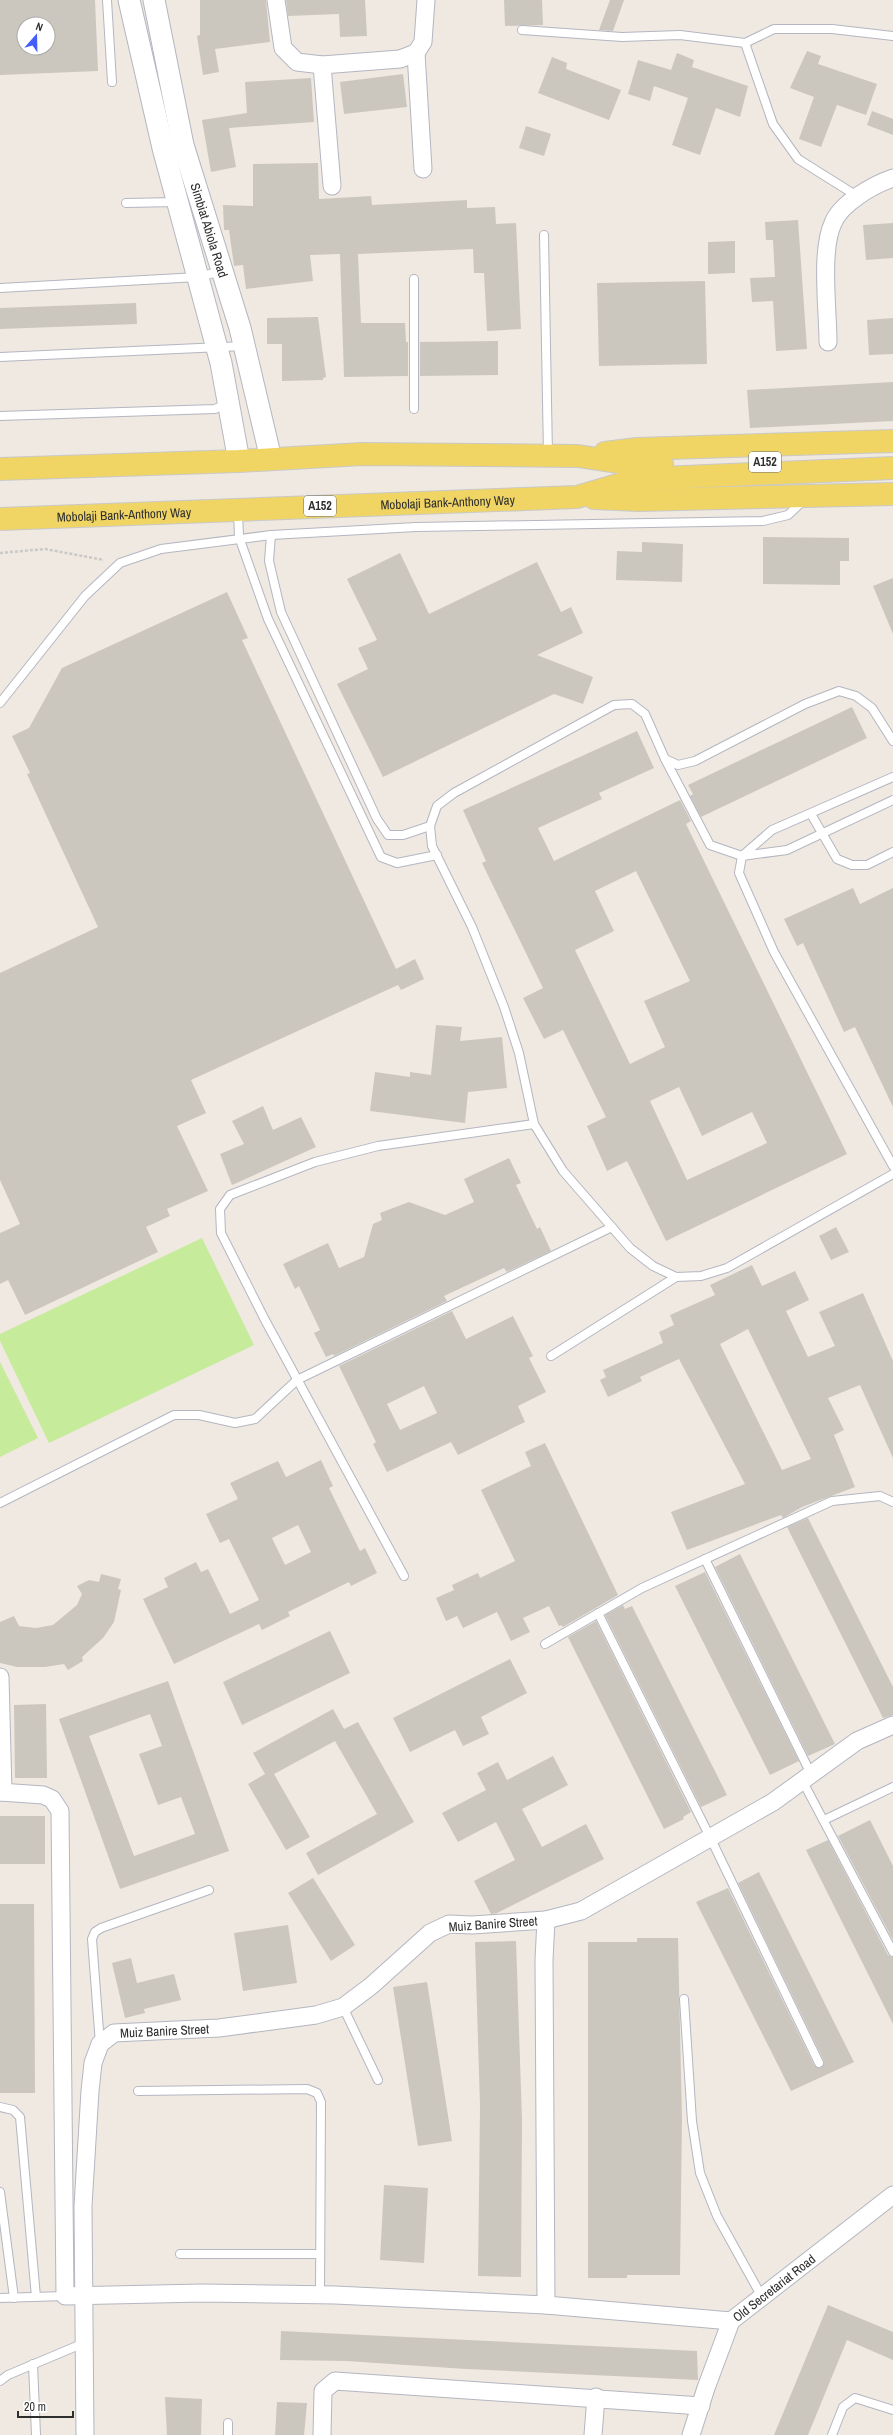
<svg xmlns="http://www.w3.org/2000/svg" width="893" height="2435" font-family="'Archivo Narrow',sans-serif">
<rect width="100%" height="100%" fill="#efe9e1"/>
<g fill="#c6eb9b">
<path d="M202,1238L254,1345L49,1443L0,1341V1334Z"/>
<path d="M0,1362L38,1438L0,1457Z"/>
</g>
<g fill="#cbc7bf" fill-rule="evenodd">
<path d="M0,0H95L98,71L0,75ZM24,24H48V48H24Z"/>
<path d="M200,0H266L270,42L215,49L219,72L203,75L197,36L200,35Z"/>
<path d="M286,0H365L367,36L340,37L339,14L288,16Z"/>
<path d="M504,0H542L543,25L505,26Z"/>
<path d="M610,0H624L613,31L599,30Z"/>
<path d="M807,51L821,56L818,64L877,84L866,115L837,105L821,147L799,139L814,97L790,88Z"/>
<path d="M677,53L694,60L692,67L748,86L740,117L716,108L700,155L672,145L688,98L654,86L650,101L628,94L638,60L671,70Z"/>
<path d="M552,57L567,63L566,69L621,90L609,120L538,93Z"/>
<path d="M403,74L407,107L344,114L340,82Z"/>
<path d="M311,78L314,122L229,128L236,167L211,172L202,120L247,113L245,82Z"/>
<path d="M872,111L893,119V135L867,125Z"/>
<path d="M526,126L551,134L544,156L519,148Z"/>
<path d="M318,163L319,199L371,196L372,205L467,200V208L495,207L496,224L516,223L521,329L487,331L484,273H474L473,249L358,254L361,323H405L406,342H408V376L344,377L340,254L310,255L313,281L246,289L243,265L234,266L229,230H224L223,205L253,206V164Z"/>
<path d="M798,220L807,349L776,351L773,301L752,302L750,278L775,277L773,240H766L765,222Z"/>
<path d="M893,223V258L866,260L863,225Z"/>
<path d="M735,241V273L708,274V242Z"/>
<path d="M705,281L707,364L599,366L597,283Z"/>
<path d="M136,303L137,324L0,329V308Z"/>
<path d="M318,317L326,377L323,378V380L282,381V344H267V318Z"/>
<path d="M893,318V354L869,355L867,320Z"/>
<path d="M498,341V375L420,376V342Z"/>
<path d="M893,382V421L750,428L747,390Z"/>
<path d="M763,537L849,538V561H840V585L763,584Z"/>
<path d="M642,542L683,544L682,582L616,580L617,551L642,552Z"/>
<path d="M400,553L429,614L537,562L561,612L571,607L583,633L537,655L593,677L583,704L554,694L383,777L337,684L368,669L358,648L377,640L347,579Z"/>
<path d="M893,578V634L873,586Z"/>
<path d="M227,592L248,638L242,640L396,969L415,959L424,979L401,990L398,985L191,1080L206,1113L177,1126L208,1191L167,1209L170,1216L146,1227L158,1252L25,1315L8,1280L0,1284V1233L20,1224L0,1180V973L98,927L27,774L30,773L12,736L29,728L62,668Z"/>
<path d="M852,707L867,738L701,817L690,796L693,794L688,785Z"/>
<path d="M637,731L654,768L599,793L602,799L538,828L554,861L680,800L691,821L686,824L847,1154L666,1241L627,1161L607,1171L587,1126L606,1117L563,1030L544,1039L523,998L543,988L482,863L486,861L463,810ZM636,871L690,981L644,1001L665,1047L630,1064L575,950L614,931L595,891ZM679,1087L702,1136L752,1112L767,1143L687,1180L650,1101Z"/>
<path d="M853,888L860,904L893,888V1107L855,1027L844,1032L803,943L797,946L784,919Z"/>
<path d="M436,1025L462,1027L460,1041L502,1037L507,1088L468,1092L465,1123L370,1111L375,1072L410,1077V1072L431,1075Z"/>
<path d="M263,1106L273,1130L301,1117L316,1147L232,1185L220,1154L244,1144L232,1121Z"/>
<path d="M509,1158L521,1183L516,1185L537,1229L540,1227L551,1251L507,1272L504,1268L444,1296L447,1301L334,1356L333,1354L326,1357L314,1333L320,1330L299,1286L295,1289L283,1264L328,1243L339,1268L364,1257L373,1224L382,1220L380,1213L409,1202L445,1215L474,1202L464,1179Z"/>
<path d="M836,1227L849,1252L831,1260L819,1236Z"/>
<path d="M752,1265L762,1286L795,1271L809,1300L786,1311L808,1357L835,1346L819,1312L863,1293L893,1361V1458L860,1385L828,1398L844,1430L834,1435L855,1487L802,1507L783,1518L781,1515L687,1550L671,1512L745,1484L679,1359L640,1377L642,1381L608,1397L600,1380L606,1377L603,1370L663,1343L659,1332L674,1325L670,1315L715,1295L710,1285ZM748,1329L811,1459L782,1470L720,1344Z"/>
<path d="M452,1311L466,1339L513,1316L533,1356L529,1358L546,1392L518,1406L525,1422L458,1455L451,1442L387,1472L373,1444L376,1442L339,1366ZM424,1386L437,1413L400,1430L387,1404Z"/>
<path d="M545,1443L618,1595L563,1627L561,1625L559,1626L549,1606L523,1618L530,1632L511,1641L497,1612L463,1628L457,1616L446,1621L436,1598L454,1590L452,1585L478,1573L480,1578L515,1561L481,1490L531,1466L525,1452Z"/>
<path d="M321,1460L333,1486L329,1488L360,1551L365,1548L377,1573L351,1586L349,1582L288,1612L290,1616L262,1630L259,1624L174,1664L143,1599L168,1587L164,1578L196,1562L201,1572L208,1569L230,1614L259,1600L229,1539L220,1543L206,1514L238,1499L230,1483L278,1461L286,1477ZM298,1525L311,1552L285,1565L272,1538Z"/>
<path d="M808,1518L893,1687V1715L883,1718L787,1527Z"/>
<path d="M740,1554L835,1744L808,1756L715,1567Z"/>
<path d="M705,1572L799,1761L770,1775L675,1586Z"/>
<path d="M101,1574L121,1579L118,1589L121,1590L114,1622L103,1638L82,1657L83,1661L68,1670L64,1664L45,1667H17L0,1663V1622L14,1616L19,1626L36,1628L53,1625L77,1605L82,1594L77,1586L89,1580L99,1582Z"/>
<path d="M623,1605L625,1609L632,1606L727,1795L701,1807L605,1615Z"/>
<path d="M596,1621L691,1812L683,1817L684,1819L664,1829L568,1637Z"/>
<path d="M330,1631L350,1673L242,1725L223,1682Z"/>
<path d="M510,1659L527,1693L481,1717L489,1734L463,1746L455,1730L410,1752L393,1718Z"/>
<path d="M168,1681L229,1851L120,1889L59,1719ZM150,1714L162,1746L139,1754L158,1805L181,1797L195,1834L134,1856L89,1736Z"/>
<path d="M46,1704L47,1778H15L14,1705Z"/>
<path d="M333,1709L344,1729L358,1722L414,1822L318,1875L306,1853L377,1814L335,1741L274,1774L310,1837L286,1850L248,1784L265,1774L253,1753Z"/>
<path d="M553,1756L568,1785L522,1809L542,1847L586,1824L604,1859L497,1913L491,1914L474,1881L515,1860L496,1822L458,1842L442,1813L486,1790L477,1773L498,1762L507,1780Z"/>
<rect x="0" y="1816" width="45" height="48"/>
<path d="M870,1820L893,1866V1940L838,1836Z"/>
<path d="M828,1840L888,1955L893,1957V2024L806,1850Z"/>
<path d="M759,1872L854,2062L791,2091L696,1902L728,1888L814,2065L821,2068L824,2061L738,1883Z"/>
<path d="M313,1878L355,1945L331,1961L288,1893Z"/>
<path d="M0,1904H34L35,2093H0Z"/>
<path d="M288,1925L297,1983L243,1991L234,1933Z"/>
<path d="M637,1938H678L682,2119L680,2275H627V2278H588V1942H637Z"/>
<path d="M516,1941L522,2120L521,2277L478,2276L480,2106L475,1942Z"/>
<path d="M131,1958L137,1983L174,1974L181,2000L144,2009L145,2013L125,2018L112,1963Z"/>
<path d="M427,1982L452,2141L418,2146L393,1987Z"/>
<path d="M384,2185L428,2188L424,2263L380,2260Z"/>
<path d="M828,2305L893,2332V2360L847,2340L808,2435H774Z"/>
<path d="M281,2331L697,2351L698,2380L466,2369L346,2361L280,2360Z"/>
<path d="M165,2397L202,2399L201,2435H167Z"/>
<path d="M277,2402L307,2403L304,2435H275Z"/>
</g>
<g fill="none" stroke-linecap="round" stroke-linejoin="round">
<g stroke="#b4b6c1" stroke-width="10">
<g id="service">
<path d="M107,0L112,82"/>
<path d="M522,30L622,37L680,35L745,43L773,124L798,159L857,196"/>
<path d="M745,43L774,29H832L893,36"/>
<path d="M126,203L177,202"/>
<path d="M544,235L548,455"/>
<path d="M414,279V409"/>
<path d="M0,288L198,277L222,271"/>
<path d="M0,357L244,346"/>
<path d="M0,416L215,409L228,403"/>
<path d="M238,511L239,537L268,619L381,857L397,863L437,855"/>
<path d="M271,535L269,561L281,612L377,819L388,835H403L430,826"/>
<path d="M0,703L85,596L120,563L161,549L271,535L416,527L763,521L788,515L804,500"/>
<path d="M893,741L872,708L856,696L839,691L805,704L695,761L678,765L665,759L645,714L632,704L614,705L454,793L437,806L430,826L432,846L472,927L504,1007L519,1053L534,1124L563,1171L630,1248L653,1266L676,1277L701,1276L727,1268L893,1174"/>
<path d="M665,759L710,845L742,856L787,850L893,800"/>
<path d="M893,777L772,830L742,856L739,873L774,952L893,1166"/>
<path d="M811,814L837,859L852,865H867L893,852"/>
<path d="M551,1356L676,1277"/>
<path d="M0,1503L174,1415H199L235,1423L255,1419L297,1380L612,1227"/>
<path d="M705,1559L811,1774"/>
<path d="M404,1576L265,1320L221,1233L220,1209L230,1195L315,1162L378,1146L534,1124"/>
<path d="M598,1613L710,1837L819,2063"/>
<path d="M545,1644L642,1588L832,1501L880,1496L893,1502"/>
<path d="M802,1780L893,1952"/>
<path d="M824,1820L893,1787"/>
<path d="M684,1999L692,2121L700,2173L717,2216L762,2297"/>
<path d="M343,2007L378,2080"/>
<path d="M100,2044L92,1939L95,1932L101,1928L209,1890"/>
<path d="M138,2091L307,2089L317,2093L321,2102L320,2295"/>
<path d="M0,2107L13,2110L20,2117L36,2297"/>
<path d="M0,2192L14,2298"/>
<path d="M180,2254H320"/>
<path d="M0,2298L65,2296"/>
<path d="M33,2364L36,2435"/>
<path d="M0,2381L8,2375L84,2343"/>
<path d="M228,2435V2423"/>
<path d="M832,2435L843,2407L855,2398L893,2410"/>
</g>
</g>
<g stroke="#b4b6c1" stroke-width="19">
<g id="minor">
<path d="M276,0L283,48L297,62L322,65L400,59L416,53L423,42L426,0"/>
<path d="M416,53L423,169"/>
<path d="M322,65L332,186"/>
<path d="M828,342C828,310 820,251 833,223C841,203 873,185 893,178"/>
<path d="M0,1677L3,1792"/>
<path d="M0,1792L43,1795L52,1799L60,1811L65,2296L202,2293L335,2295L546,2305L731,2321"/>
<path d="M546,2305L544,1960L546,1920L581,1911L773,1802L857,1741L893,1725"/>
<path id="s1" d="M85,2435L83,2206L90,2091L93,2063L100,2044L114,2033L219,2028L316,2015L343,2007L371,1986L430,1933L449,1924L472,1925L546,1920"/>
<path d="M322,2435L323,2391L335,2381L701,2406"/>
<path d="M593,2435L596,2397"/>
<path id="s2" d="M691,2435L706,2388L731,2321L893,2195"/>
</g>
</g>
<g stroke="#b4b6c1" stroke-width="23">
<g id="tertiary">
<path d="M129,0L163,148L221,363L239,461"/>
<path id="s3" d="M154,0L183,145L240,328L271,459"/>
</g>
</g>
<g stroke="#c9c9c9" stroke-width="24">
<g id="primary">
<path d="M605,453L637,449L893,441"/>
<path d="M0,469L239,461L362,454L578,456L637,465L662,464"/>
<path d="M594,498L639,500L893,494"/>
<path id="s4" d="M0,519L577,497L638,479L893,468"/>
</g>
</g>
<path stroke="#c9c9c9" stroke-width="2.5" stroke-dasharray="3 2" stroke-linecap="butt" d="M0,553L45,549L104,560"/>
<use href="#service" stroke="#fff" stroke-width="8"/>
<use href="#minor" stroke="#fff" stroke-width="17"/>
<use href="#tertiary" stroke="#fff" stroke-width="21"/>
<use href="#primary" stroke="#f0d565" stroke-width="22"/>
</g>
<g text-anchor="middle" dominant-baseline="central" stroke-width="3" stroke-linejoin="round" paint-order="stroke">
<g fill="#fff" stroke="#6d6d6d" stroke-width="1">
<rect x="749" y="452" width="32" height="20" rx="3"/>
<rect x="304" y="496" width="32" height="20" rx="3"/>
</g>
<g font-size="12" font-weight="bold" fill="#2e2e2e">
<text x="765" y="462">A152</text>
<text x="320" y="506">A152</text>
</g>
<g font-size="13" fill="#2e2e2e" stroke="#fff">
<text stroke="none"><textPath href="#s3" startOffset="237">Simbiat Abiola Road</textPath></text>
<text stroke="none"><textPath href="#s4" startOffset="448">Mobolaji Bank-Anthony Way</textPath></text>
<text stroke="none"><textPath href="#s4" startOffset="124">Mobolaji Bank-Anthony Way</textPath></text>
<text transform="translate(493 1924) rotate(-4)">Muiz Banire Street</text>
<text stroke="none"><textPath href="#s1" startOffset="461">Muiz Banire Street</textPath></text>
<text stroke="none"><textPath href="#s2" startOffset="175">Old Secretariat Road</textPath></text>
</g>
</g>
<g transform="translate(36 36) rotate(20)"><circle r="19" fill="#ffffff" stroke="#ababab"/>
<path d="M0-3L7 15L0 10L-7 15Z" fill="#445ef9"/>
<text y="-6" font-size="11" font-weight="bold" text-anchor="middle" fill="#2e2e2e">N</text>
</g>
<path d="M18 2411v6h55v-6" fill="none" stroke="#2e2e2e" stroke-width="2"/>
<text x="24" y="2411" font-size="12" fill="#2e2e2e" stroke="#ffffff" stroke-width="3" paint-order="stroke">20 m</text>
</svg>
